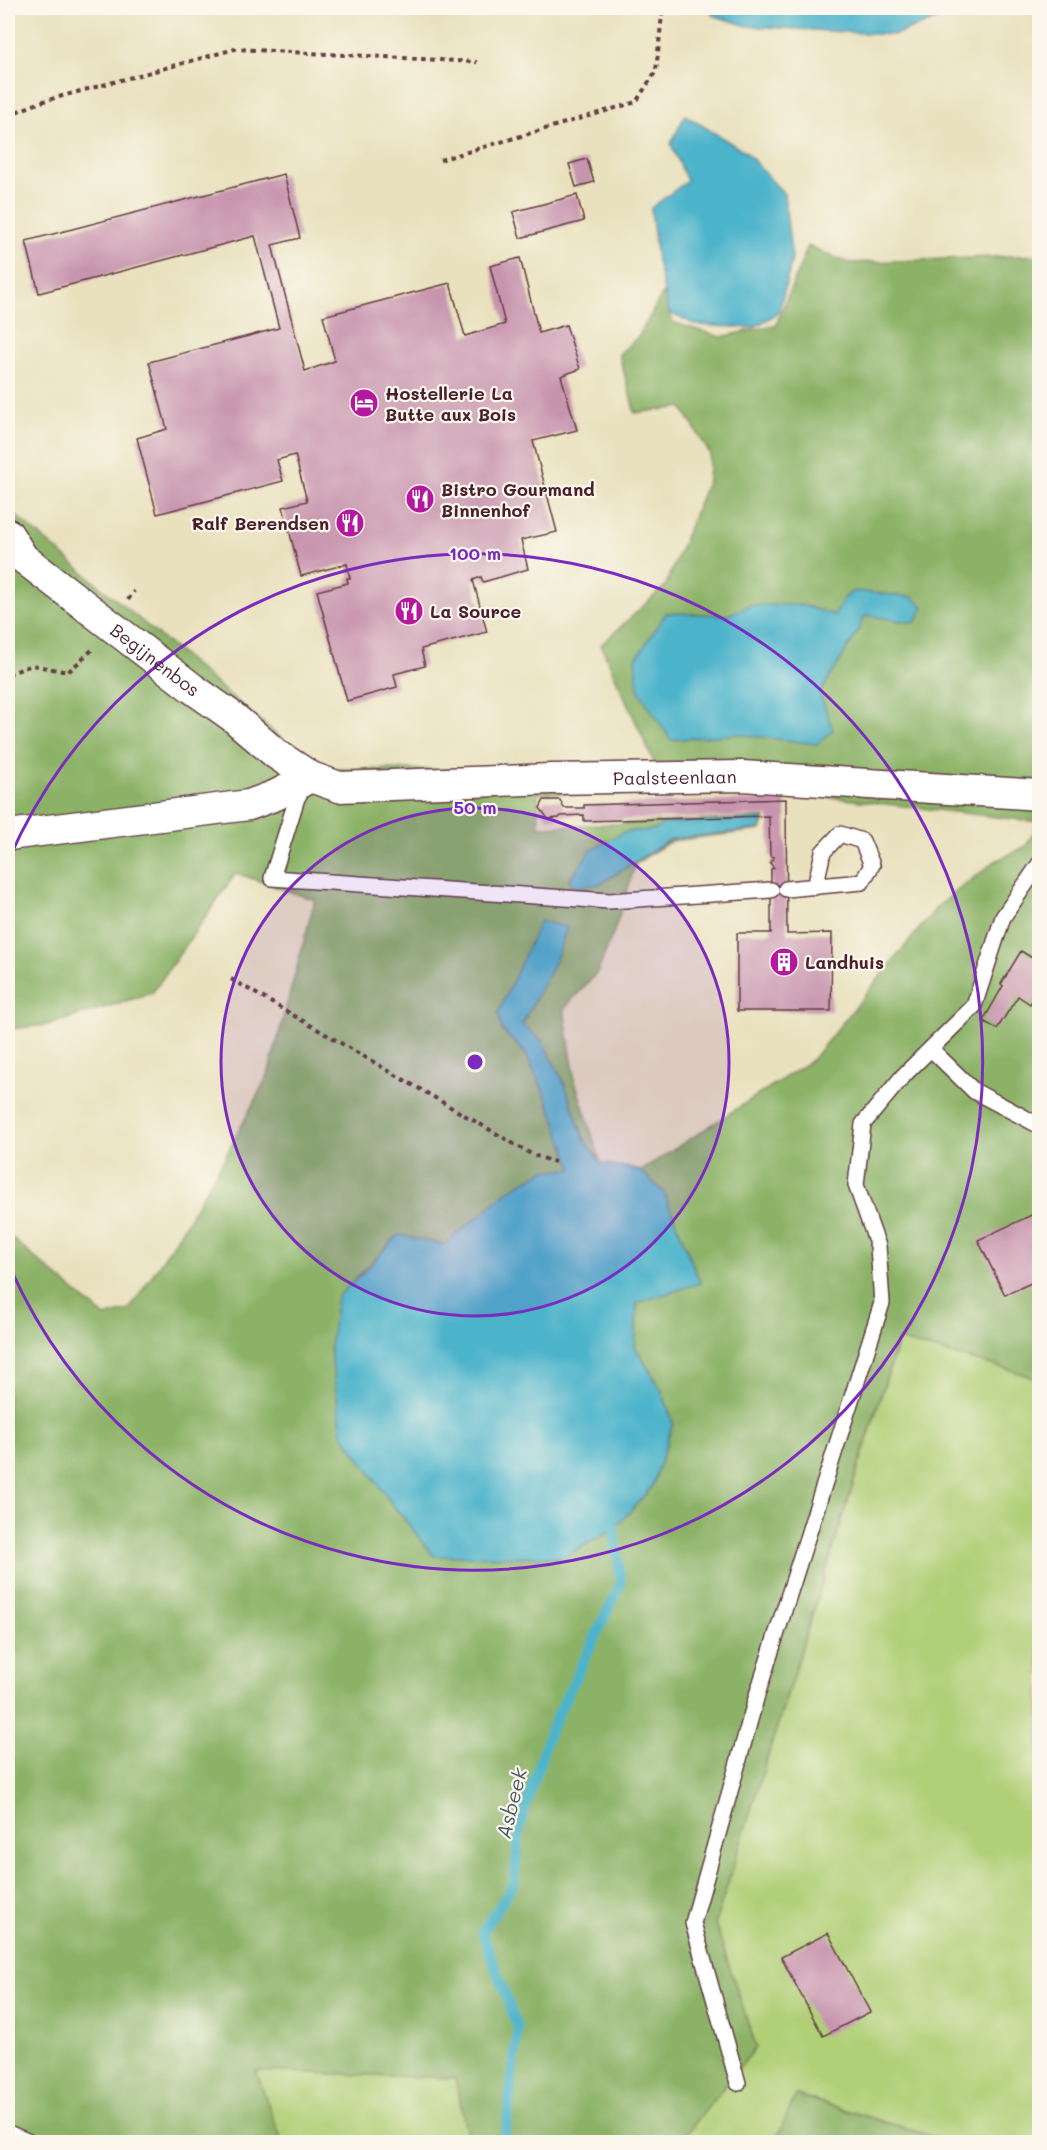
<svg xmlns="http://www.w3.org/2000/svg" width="1047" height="2150" font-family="Mali,sans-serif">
<rect width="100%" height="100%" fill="#fbf7ec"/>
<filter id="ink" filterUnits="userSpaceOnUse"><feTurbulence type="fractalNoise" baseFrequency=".0167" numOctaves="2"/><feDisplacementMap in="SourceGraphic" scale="12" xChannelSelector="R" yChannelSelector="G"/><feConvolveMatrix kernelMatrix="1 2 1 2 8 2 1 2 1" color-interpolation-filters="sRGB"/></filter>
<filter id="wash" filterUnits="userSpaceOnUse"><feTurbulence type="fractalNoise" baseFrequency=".008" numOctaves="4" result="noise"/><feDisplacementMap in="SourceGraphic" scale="24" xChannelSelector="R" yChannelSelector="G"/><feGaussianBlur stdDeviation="1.35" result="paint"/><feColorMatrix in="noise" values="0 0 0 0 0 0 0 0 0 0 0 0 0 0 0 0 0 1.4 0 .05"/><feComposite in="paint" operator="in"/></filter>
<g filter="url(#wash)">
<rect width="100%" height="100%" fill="#e9e1be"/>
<g fill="#b0cf77" stroke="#7d7751" stroke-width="1.5">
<path d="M899,1339L1011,1370L1039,1380V2142H950L797,2095L775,2142H680L756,2047L715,1924Z"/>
<path d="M255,2071L456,2078L469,2142H282Z"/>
</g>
<g fill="#8cb268" stroke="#6b684a" stroke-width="1.5" fill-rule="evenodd">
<path d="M808,246L849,263L1039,255V1380L1011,1370L898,1340L715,1924L756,2047L680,2142H469L455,2078L256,2071L282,2142H49L8,2126V1235L105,1317L129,1310L174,1243L221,1165L268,1075L315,900L236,873L152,993L47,1025L8,1029V509L318,769L658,771L601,645L666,585L708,480L710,454L682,407L635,413L619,354L639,336L663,293L672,322L721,337L776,325ZM844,598L915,623L865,615L857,633L820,693L817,743L737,734L671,740L666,613L728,615L801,605L835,615ZM538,793L810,795L1039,822L1026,846L994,862L938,906L812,1060L642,1170L601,1163L575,1081L564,1009L598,971L615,928L636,863L671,841L761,830L765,818L539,827ZM760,829L671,839L600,884L624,832L656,830ZM556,959L522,1024L542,1041L563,1080L585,1141L601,1163L641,1171L664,1193L700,1282L637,1303L635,1347L662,1391L673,1423L652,1487L615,1528L564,1557L434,1556L392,1504L342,1433L337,1298L398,1235L444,1245L511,1189L545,1170L573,1169L548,1101L526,1054L502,1030Z"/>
<path d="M796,2095L950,2142H775Z"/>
</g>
<g fill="#4bb3ca" stroke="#4a697a" stroke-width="1.5">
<path d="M711,8H970L894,35L747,26L712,15Z"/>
<path d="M685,115L747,153L784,194L792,259L779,312L753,328L696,325L669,313L657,261L651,208L687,181L671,144Z"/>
<path d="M854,591L913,597L923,607L915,623L865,615L857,633L820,693L833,730L817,744L737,734L671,740L638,690L635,660L666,613L728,615L750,605H801L835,615L844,598Z"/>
<path d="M764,819L760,829L671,839L600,884L576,887L569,880L591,850L624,832L655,830L664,823Z"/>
<path d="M540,921L567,927L556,959L522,1024L542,1041L563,1080L585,1141L601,1163L641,1171L664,1193L700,1283L637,1303L635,1347L662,1391L673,1423L652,1487L615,1528L564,1557L434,1556L392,1504L342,1433L330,1348L337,1297L360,1276L398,1235L444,1245L511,1189L545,1170L573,1169L548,1101L526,1054L502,1030L498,1013Z"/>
</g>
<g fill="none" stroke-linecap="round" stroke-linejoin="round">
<path stroke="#4bb3ca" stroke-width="10" d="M504,2142L518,2029L482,1932L514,1884L520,1825L549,1733L621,1583L612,1515"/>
</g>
<g id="blocks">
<g fill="#c794ad">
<path d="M587,159L594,182L576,187L569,164Z"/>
<path d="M284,174L300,238L272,245L305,371L335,361L323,316L450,283L465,336L505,324L490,266L520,258L539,333L566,325L580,369L561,376L577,430L533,441L557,532L521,540L528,569L483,582L481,577L473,580L487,632L421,649L425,666L394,674L397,687L347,701L317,591L348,583L347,578H350L347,564L301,576L283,507L307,501L295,455L277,460L283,481L157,514L137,438L167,429L149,362L279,328L255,236L39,293L26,241Z"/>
<path d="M577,195L584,221L520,238L513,212Z"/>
<path d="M786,799L787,934L832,933L831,1011H737V933H771V869L774,868L770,863L774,857L770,856L769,816L584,821V815L561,816L559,818L548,819L540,808L544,800H560L564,808H584V805Z"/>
<path d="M1021,951L1040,963V989L1030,1004L1018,996L997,1029L983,1021L1003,986L1001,984Z"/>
<path d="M1040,1211V1286L1034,1288L1031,1283L1005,1295L978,1240Z"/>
<path d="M828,1933L870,2012L823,2036L781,1957Z"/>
</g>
</g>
</g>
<g filter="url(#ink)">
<use href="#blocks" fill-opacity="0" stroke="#623c41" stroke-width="1.5"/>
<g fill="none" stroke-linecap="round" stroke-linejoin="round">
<g stroke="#623c41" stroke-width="18">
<g id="service">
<path d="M306,784L297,798L272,878L609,901L771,890"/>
<path d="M786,889L862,882L872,865L862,841L840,834L823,852L815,887"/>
<path d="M931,1049L974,1091L1040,1126"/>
<path d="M738,2083L693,1923L757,1695L882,1303L878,1246L856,1185L863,1124L903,1076L974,1006L1003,917L1040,863"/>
<path d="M8,2133L29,2142"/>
</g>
</g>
<g stroke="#623c41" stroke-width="33">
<g id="minor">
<path id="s1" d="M8,534L23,558L192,688L233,717L276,754L311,777L339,787L551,779L742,776L1040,795"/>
<path d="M8,835L249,805L276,795L311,777"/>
</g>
</g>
<g stroke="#623c41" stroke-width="4" stroke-dasharray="4.5 4.5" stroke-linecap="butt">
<path d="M8,115L44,101L235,49L477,62"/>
<path d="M440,160L636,102L656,71L662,15L661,8"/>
<path d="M128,600L134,591"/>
<path d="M8,674L32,665L68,672L92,650"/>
<path d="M231,979L533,1155L555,1162"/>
</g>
<use href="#service" stroke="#fff" stroke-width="15"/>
<use href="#minor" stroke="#fff" stroke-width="30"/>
</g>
</g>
<circle cx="475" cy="1062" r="254" fill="#7b2cbf" fill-opacity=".12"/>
<g fill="none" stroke="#7b2cbf" stroke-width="3">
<circle cx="475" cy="1062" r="254"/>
<path d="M9 859A508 508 0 1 1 9 1265"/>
</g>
<defs>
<g id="hotel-disc" transform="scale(1.5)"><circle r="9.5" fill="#b5179e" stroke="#fbf7ec"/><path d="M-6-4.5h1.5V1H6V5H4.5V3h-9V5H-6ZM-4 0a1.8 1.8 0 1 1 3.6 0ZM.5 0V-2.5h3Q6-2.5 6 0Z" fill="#fff"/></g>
<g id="restaurant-disc" transform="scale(1.5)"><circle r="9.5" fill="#b5179e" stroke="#fbf7ec"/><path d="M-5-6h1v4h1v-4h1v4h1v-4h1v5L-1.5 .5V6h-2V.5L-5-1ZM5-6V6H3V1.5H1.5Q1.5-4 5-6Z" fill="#fff"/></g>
<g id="building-disc" transform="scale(1.5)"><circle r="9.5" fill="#b5179e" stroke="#fbf7ec"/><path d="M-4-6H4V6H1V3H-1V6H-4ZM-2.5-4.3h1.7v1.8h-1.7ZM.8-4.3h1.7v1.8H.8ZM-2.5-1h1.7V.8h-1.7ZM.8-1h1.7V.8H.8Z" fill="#fff"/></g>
</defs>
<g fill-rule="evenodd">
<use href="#hotel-disc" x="364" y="403"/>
<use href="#restaurant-disc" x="420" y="499"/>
<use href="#restaurant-disc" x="350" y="523"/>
<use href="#restaurant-disc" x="409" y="611"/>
<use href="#building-disc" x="784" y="962"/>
</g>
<g text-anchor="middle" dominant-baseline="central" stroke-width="4.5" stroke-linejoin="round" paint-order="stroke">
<g font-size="18" font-weight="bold" fill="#4a1f2b" stroke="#fbf7ec" text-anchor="start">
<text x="385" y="393">Hostellerie La<tspan x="385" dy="21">Butte aux Bois</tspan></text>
<text x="441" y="489">Bistro Gourmand<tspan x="441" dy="21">Binnenhof</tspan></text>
<text x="329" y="523" text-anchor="end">Ralf Berendsen</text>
<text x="430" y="611">La Source</text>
<text x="805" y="962">Landhuis</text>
</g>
<g font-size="18" fill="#4a1f2b" stroke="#fbf7ec">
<text stroke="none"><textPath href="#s1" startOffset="195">Begijnenbos</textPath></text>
<text stroke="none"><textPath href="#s1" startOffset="756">Paalsteenlaan</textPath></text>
</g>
<g font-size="20" font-style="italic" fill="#4a5a6b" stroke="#fbf7ec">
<text transform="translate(511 1803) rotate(-76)">Asbeek</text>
</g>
</g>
<circle cx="475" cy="1062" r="9" fill="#7b2cbf" stroke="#fbf7ec" stroke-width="3"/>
<g font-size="18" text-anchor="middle" font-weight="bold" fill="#7b2cbf" stroke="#fbf7ec" stroke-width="4.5" stroke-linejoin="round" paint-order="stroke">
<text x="475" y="560">100 m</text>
<text x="475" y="814">50 m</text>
</g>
<rect width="1047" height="2150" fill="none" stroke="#fbf7ec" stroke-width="30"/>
</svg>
